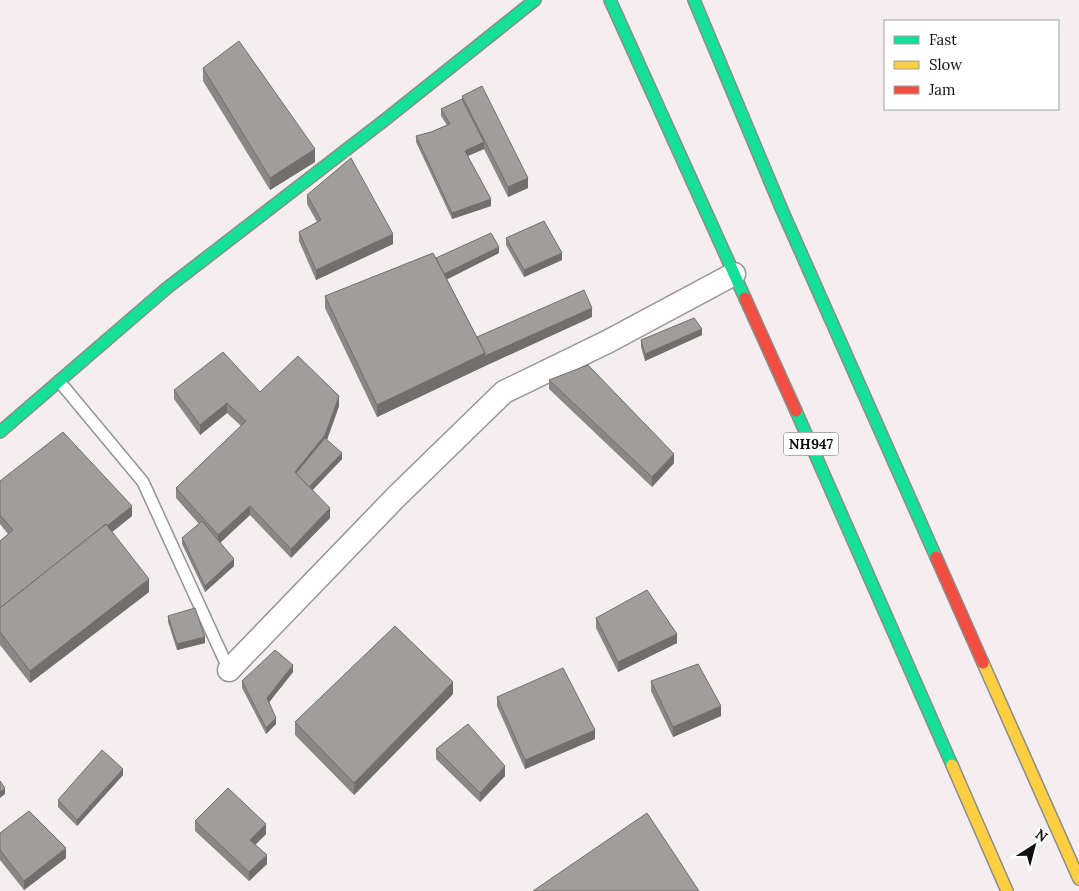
<svg xmlns="http://www.w3.org/2000/svg" width="1079" height="891" font-family="Lora,serif">
<rect width="100%" height="100%" fill="#fcfbf5"/>
<path fill="#f4eef1" fill-rule="evenodd" d="M0,0H1079V891H0ZM885,21H1058V109H885Z"/>
<g fill="none" stroke-linecap="round" stroke-linejoin="round">
<g stroke="#969593" stroke-width="14">
<path id="lane" d="M59,381L143,482L229,670"/>
</g>
<g stroke="#969593" stroke-width="25">
<path id="street" d="M229,670L397,496L504,392L607,342L734,274"/>
</g>
<g stroke="#8c8c89" stroke-width="14">
<g id="fast">
<path d="M610,0L745,298"/>
<path d="M694,0L782,210L936,557"/>
<path d="M796,411L952,765"/>
<path d="M0,432L167,288L386,119L535,0"/>
</g>
</g>
<g stroke="#8c8c89" stroke-width="14">
<g id="slow">
<path d="M983,663L1079,879"/>
<path d="M952,765L1007,891"/>
</g>
</g>
<g stroke="#8c8c89" stroke-width="14">
<g id="jam">
<path d="M745,298L796,411"/>
<path d="M936,557L983,663"/>
</g>
</g>
<use href="#lane" stroke="#fffefe" stroke-width="11"/>
<use href="#street" stroke="#fffefe" stroke-width="22"/>
<use href="#fast" stroke="#16e098" stroke-width="11"/>
<use href="#slow" stroke="#ffcf43" stroke-width="11"/>
<use href="#jam" stroke="#f24e42" stroke-width="11"/>
</g>
<g fill="#8a8884">
<path d="M203,68L315,162L270,190L203,81Z"/>
<path d="M462,96L528,188L508,197L484,149L468,156L491,206L452,219L416,142V136L431,132L447,125L441,116V109L462,99Z"/>
<path d="M307,195L393,244L316,280L299,241V232L317,222L307,204Z"/>
<path d="M506,238L562,260L524,277L506,245Z"/>
<path d="M499,253L447,279L477,337L592,317L485,366L377,417L325,308V296L436,258Z"/>
<path d="M702,335L645,361L641,347V340Z"/>
<path d="M549,380L674,463L652,487L549,389Z"/>
<path d="M174,390L260,392L339,406L327,440L342,459L312,490L330,518L291,558L250,515L220,542L234,566L205,592L182,544V538L199,524L176,498V488L241,426L227,413L200,435L174,399Z"/>
<path d="M0,481L132,516L112,532L149,592L30,683L0,645V541L8,534L0,524Z"/>
<path d="M168,616L205,643L177,650L168,622Z"/>
<path d="M596,618L677,643L618,672L596,628Z"/>
<path d="M293,672L269,702L276,724L266,734L242,688V681Z"/>
<path d="M651,681L721,716L673,737L651,691Z"/>
<path d="M453,694L354,795L295,735V722Z"/>
<path d="M497,697L595,739L525,769L497,706Z"/>
<path d="M436,749L505,776L480,802L436,759Z"/>
<path d="M123,775L77,826L58,807V800Z"/>
<path d="M195,821L266,834L255,845L267,864L249,881L195,831Z"/>
<path d="M0,833L66,858L24,890L0,860Z"/>
</g>
<g fill="#706f6c">
<path d="M484,142V149L465,157V151Z"/>
<path d="M315,149V162L270,190V178Z"/>
<path d="M528,178V188L508,197V187Z"/>
<path d="M491,199V206L452,219V213Z"/>
<path d="M393,234V244L316,280V270Z"/>
<path d="M499,247V253L442,282V275Z"/>
<path d="M562,253V260L524,277V270Z"/>
<path d="M592,308V317L485,366L377,417V405L485,353Z"/>
<path d="M702,329V335L645,361V354Z"/>
<path d="M339,396V406L325,445L298,478L295,472Z"/>
<path d="M227,403V413L200,435V425Z"/>
<path d="M342,453V459L308,495V488Z"/>
<path d="M674,454V463L652,487V477Z"/>
<path d="M132,506V516L0,621V611Z"/>
<path d="M250,506V515L218,545V535Z"/>
<path d="M330,508V518L291,558V549Z"/>
<path d="M234,559V566L205,592V586Z"/>
<path d="M149,579V592L30,683V671Z"/>
<path d="M677,634V643L618,672V662Z"/>
<path d="M205,637V643L177,650V644Z"/>
<path d="M293,665V672L267,705V698Z"/>
<path d="M453,682V694L354,795V783Z"/>
<path d="M721,706V716L673,737V727Z"/>
<path d="M276,718V724L266,734V728Z"/>
<path d="M595,730V739L525,769V760Z"/>
<path d="M505,766V776L480,802V793Z"/>
<path d="M123,769V775L77,826V820Z"/>
<path d="M5,788V794L0,798V792Z"/>
<path d="M266,824V834L250,850V840Z"/>
<path d="M66,848V858L24,890V881Z"/>
<path d="M267,855V864L249,881V872Z"/>
</g>
<g fill="#a09e9a" stroke="#706f6c">
<path d="M239,41L315,149L270,178L203,68Z"/>
<path d="M482,86L528,178L508,187L462,96Z"/>
<path d="M462,99L484,142L465,151L491,199L452,213L416,136L431,132L450,124L441,109Z"/>
<path d="M351,158L393,234L316,270L299,232L321,220L307,195Z"/>
<path d="M544,221L562,253L524,270L506,238Z"/>
<path d="M491,233L499,247L444,274L436,258Z"/>
<path d="M433,253L485,353L377,405L325,296Z"/>
<path d="M584,290L592,308L485,356V353L477,337Z"/>
<path d="M694,318L702,329L645,354L641,340Z"/>
<path d="M223,352L260,392L298,356L339,396L325,435L295,472L330,508L291,549L250,506L218,535L176,488L246,421L227,403L200,425L174,390Z"/>
<path d="M588,365L674,454L652,477L549,380Z"/>
<path d="M63,432L132,506L107,526L106,524L0,608V541L13,530L0,515V481Z"/>
<path d="M325,438L342,453L309,487L296,473Z"/>
<path d="M202,521L234,559L205,586L182,538Z"/>
<path d="M106,524L149,579L30,671L0,632V608Z"/>
<path d="M647,590L677,634L618,662L596,618Z"/>
<path d="M195,608L205,637L177,644L168,616Z"/>
<path d="M395,626L453,682L354,783L295,722Z"/>
<path d="M275,650L293,665L267,698L276,718L266,728L242,681Z"/>
<path d="M698,664L721,706L673,727L651,681Z"/>
<path d="M563,668L595,730L525,760L497,697Z"/>
<path d="M468,724L505,766L480,793L436,749Z"/>
<path d="M102,750L123,769L77,820L58,800Z"/>
<path d="M0,781L5,788L0,792Z"/>
<path d="M228,788L266,824L250,840L267,855L249,872L195,821Z"/>
<path d="M29,811L66,848L24,881L0,850V833Z"/>
<path d="M647,813L699,891H533Z"/>
</g>
<g text-anchor="middle" dominant-baseline="central" stroke-width="5" stroke-linejoin="round" paint-order="stroke">
<rect fill="#fff" stroke="#575757" stroke-width="1" x="783.5" y="432.5" width="55" height="23" rx="4"/>
<g font-size="14" font-weight="bold" fill="#0f0f0f">
<text x="811" y="444">NH947</text>
</g>
</g>
<rect x="884" y="20" width="175" height="90" fill="#ffffff" stroke="#9f9f9f"/>
<rect x="894" y="36" width="25" height="8" fill="#16e098" stroke="#9f9f9f"/>
<text x="929" y="45" font-size="15" fill="#0f0f0f">Fast</text>
<rect x="894" y="61" width="25" height="8" fill="#ffcf43" stroke="#9f9f9f"/>
<text x="929" y="70" font-size="15" fill="#0f0f0f">Slow</text>
<rect x="894" y="86" width="25" height="8" fill="#f24e42" stroke="#9f9f9f"/>
<text x="929" y="95" font-size="15" fill="#0f0f0f">Jam</text>
<g transform="translate(1034 846) rotate(36)" stroke="#ffffff" stroke-width="4" paint-order="stroke">
<path d="M0-4L9 19L0 12L-9 19Z" fill="#0f0f0f"/>
<text y="-8" font-size="14" font-weight="bold" text-anchor="middle" fill="#0f0f0f">N</text>
</g>
</svg>
